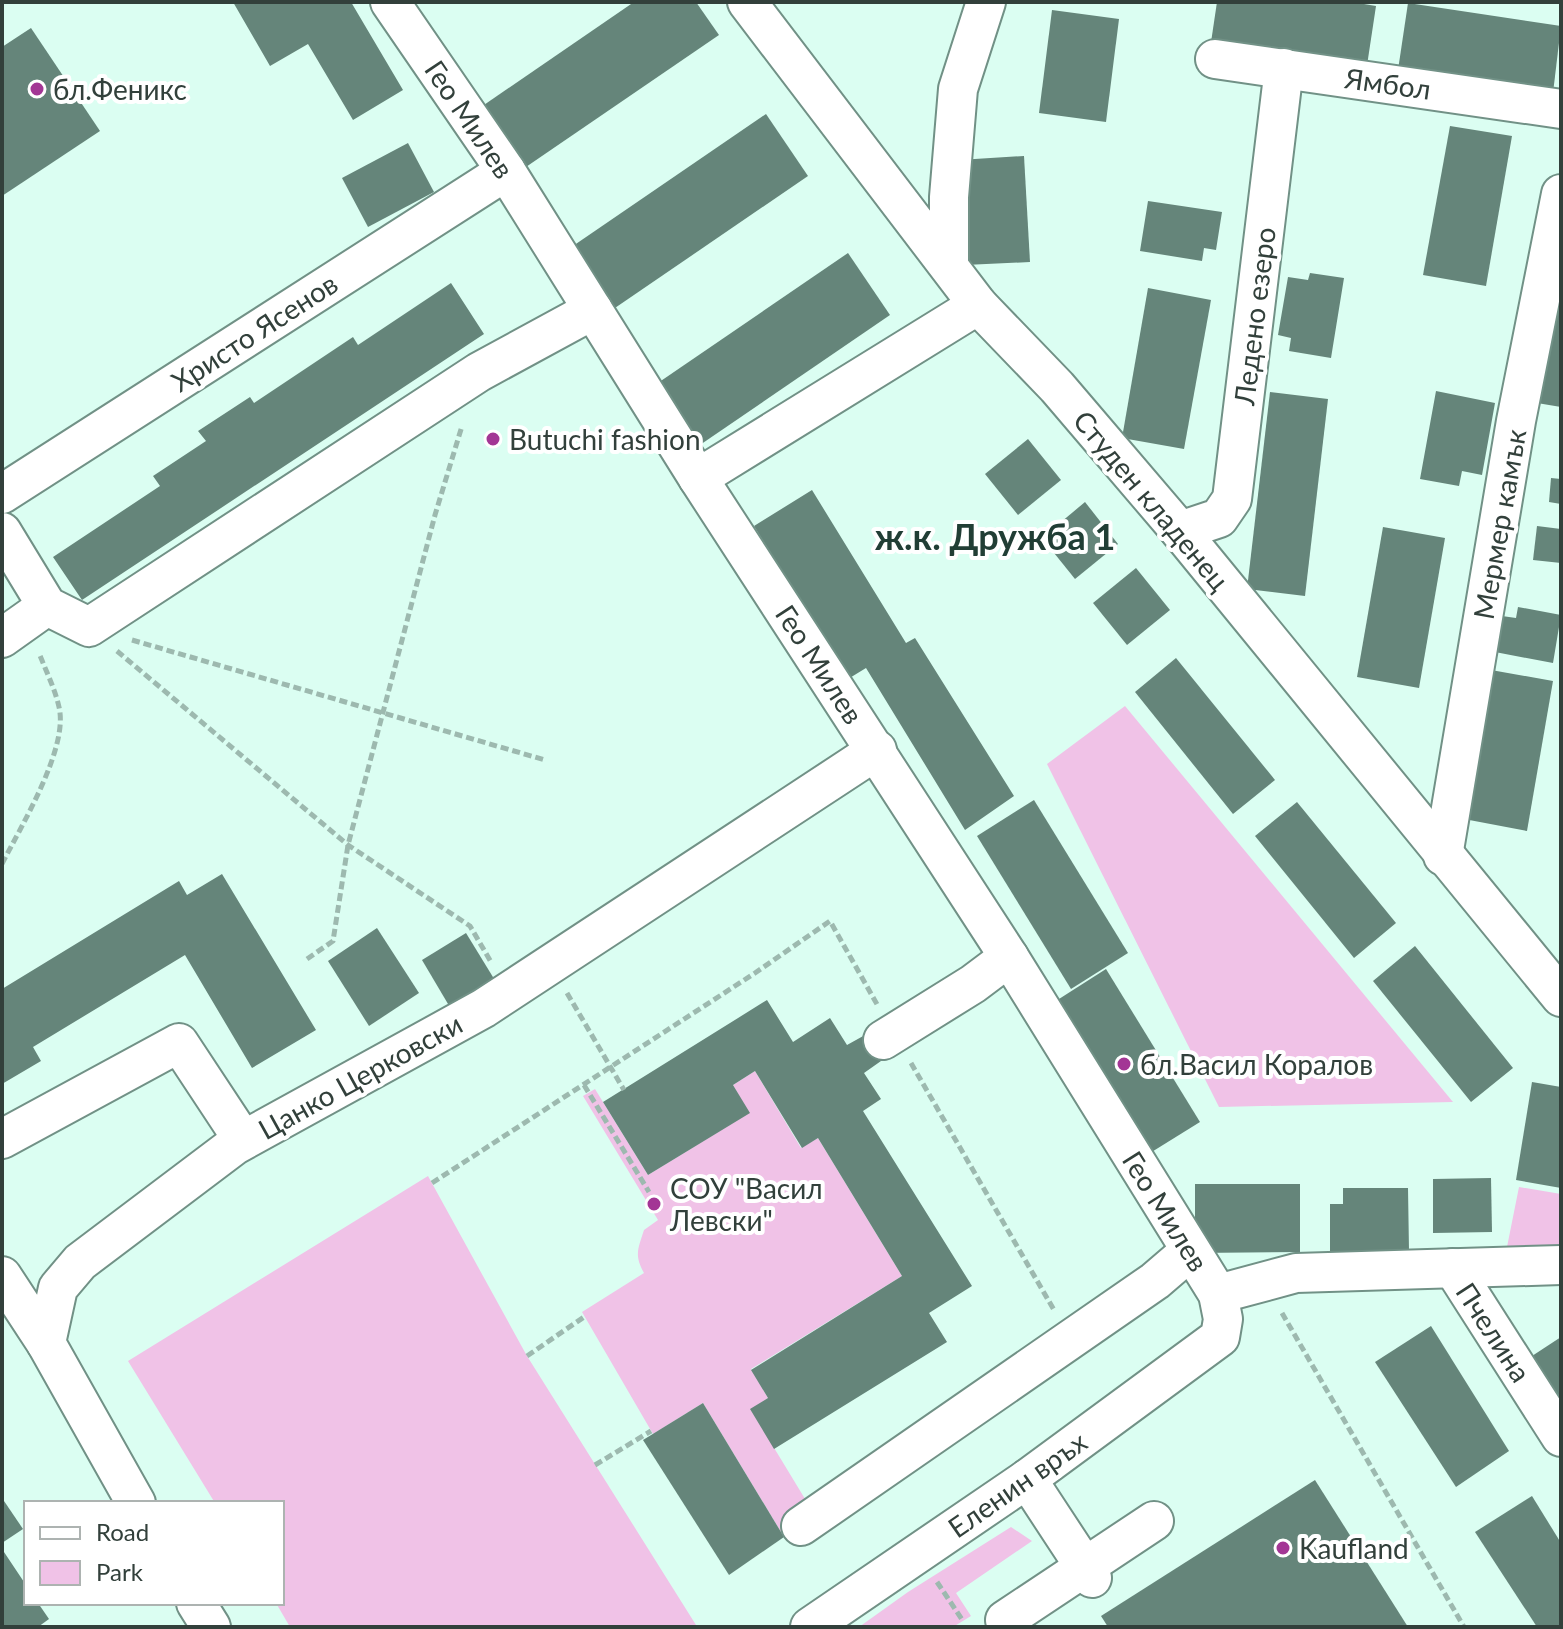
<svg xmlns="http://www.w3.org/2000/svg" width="1563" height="1629" font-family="Lato,sans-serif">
<rect width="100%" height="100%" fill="#dbfef2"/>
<g fill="#f0c2e7">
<path d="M1125,706L1453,1102L1219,1107L1047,764Z"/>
<path d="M755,1071L801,1148L818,1138L902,1276L751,1369L768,1398L751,1410L816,1517L784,1537L703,1403L653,1434L582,1312L644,1273C634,1255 638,1249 644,1230L658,1220L583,1096L595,1089L648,1175L749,1113L733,1085Z"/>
<path d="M428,1176L527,1356L696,1625L693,1627H290L276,1603H282V1503H215L128,1361Z"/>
<path d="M1519,1187L1561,1194V1253L1506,1252Z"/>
<path d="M1011,1527L1032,1541L956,1593L971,1616L953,1627H859L908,1592Z"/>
</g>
<g fill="#65857a">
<path d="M233,2H351L403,90L353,120L308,44L270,66Z"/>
<path d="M634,2H696L719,35L523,169L481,107Z"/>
<path d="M1217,2H1352L1376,6L1366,72L1210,49Z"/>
<path d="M1408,3L1561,26L1553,93L1398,70Z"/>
<path d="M1052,10L1119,19L1106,122L1039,113Z"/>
<path d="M31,28L100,131L2,196V47Z"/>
<path d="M766,114L808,176L612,310L570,248Z"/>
<path d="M1450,126L1512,136L1486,286L1423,275Z"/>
<path d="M408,143L434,192L368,227L342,178Z"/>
<path d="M1024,156L1030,262L965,265L959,160Z"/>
<path d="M1148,201L1222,212L1216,250L1204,248L1202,261L1140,251Z"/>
<path d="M848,253L890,315L694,449L652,387Z"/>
<path d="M1310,273L1344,278L1331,358L1289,351L1291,338L1278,335L1288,277L1308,280Z"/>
<path d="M451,283L484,334L82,600L53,557L160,486L153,476L206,441L198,431L250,397L254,403L353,337L358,345Z"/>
<path d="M1148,288L1211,300L1184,449L1122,438Z"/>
<path d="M1555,294L1561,295V407L1537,403Z"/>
<path d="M1436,391L1495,403L1482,475L1462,471L1459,486L1420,479Z"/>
<path d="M1270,392L1328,399L1305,596L1247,589Z"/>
<path d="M1028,439L1061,480L1018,515L985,474Z"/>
<path d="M1551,478L1561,479V504L1549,502Z"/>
<path d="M812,490L906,643L915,638L1014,796L965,830L866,668L848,679L754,526Z"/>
<path d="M1085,502L1118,544L1075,579L1042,538Z"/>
<path d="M1537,526L1561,529V563L1533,560Z"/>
<path d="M1383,527L1445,538L1419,688L1357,677Z"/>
<path d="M1136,568L1170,610L1127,645L1093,603Z"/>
<path d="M1518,607L1561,615L1553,663L1495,652L1502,616L1516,618Z"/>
<path d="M1176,658L1275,780L1233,814L1135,692Z"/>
<path d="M1491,670L1553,681L1527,831L1464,819Z"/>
<path d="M1034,800L1128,953L1071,989L977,836Z"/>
<path d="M1297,802L1396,923L1354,958L1255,836Z"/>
<path d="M222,874L316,1030L252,1068L185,955L33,1047L41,1061L2,1084V989L179,881L187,895Z"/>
<path d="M377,928L419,993L369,1026L328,961Z"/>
<path d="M466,933L496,982L451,1009L422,960Z"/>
<path d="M1415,946L1513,1068L1471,1102L1373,981Z"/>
<path d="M1106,969L1200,1122L1142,1158L1048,1006Z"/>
<path d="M767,1000L793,1042L830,1018L847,1045L865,1035L881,1061L864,1073L881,1099L863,1111L972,1286L929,1313L947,1342L774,1449L750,1409L768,1398L751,1370L902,1276L818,1138L802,1148L755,1071L733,1085L750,1113L648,1175L603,1102Z"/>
<path d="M1532,1082L1561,1087V1188L1516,1180Z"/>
<path d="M1491,1178L1492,1232L1433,1233V1179Z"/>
<path d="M1195,1184H1300V1252L1195,1253Z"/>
<path d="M1343,1188H1408L1409,1251H1330V1204H1343Z"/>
<path d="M1431,1326L1509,1451L1456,1487L1375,1362Z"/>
<path d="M1561,1337V1420L1523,1362Z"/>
<path d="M703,1403L784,1537L729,1575L643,1440Z"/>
<path d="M1315,1480L1408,1627H1108L1101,1616Z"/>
<path d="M1532,1496L1561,1543V1627H1537L1475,1532Z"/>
<path d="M2,1498L23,1529L2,1543Z"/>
<path d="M2,1549L26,1585V1603H38L49,1619L38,1627H2Z"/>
</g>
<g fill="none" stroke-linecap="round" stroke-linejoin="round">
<g stroke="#719186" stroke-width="42">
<g id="minor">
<path d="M390,2L506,171L698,478L1009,957L1218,1294L1223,1319L1220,1337L1027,1479L810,1627"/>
<path d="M747,2L978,305L1057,387L1180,531L1561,997"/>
<path d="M1215,59L1561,109"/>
<path d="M949,265V197L958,89L986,2"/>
<path d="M698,478L978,305"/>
<path d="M2,494L506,171"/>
<path d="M1180,531L1219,518L1232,499L1284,68"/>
<path d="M2,532L47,606L89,627L479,372L593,310"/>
<path d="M2,638L47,606"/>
<path d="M1443,856L1516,421L1561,194"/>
<path d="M883,1040L973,984L1009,957"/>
<path d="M2,1139L179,1043L243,1140"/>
<path d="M1453,1268L1561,1437"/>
<path d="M2,1276L46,1343"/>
<path d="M1218,1294L1296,1273L1561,1265"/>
<path d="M1027,1479L1092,1578"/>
<path d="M136,1503L46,1343L58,1288L80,1262L235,1145L484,1008L877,750"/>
<path d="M801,1526L1155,1281L1190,1251"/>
<path d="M196,1603L211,1627"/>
<path d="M1005,1620L1154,1521"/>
</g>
</g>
<g stroke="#9db9af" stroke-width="5" stroke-dasharray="8 4" stroke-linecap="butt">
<path d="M132,640L545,760"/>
<path d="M117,651L348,845L470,926L491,962"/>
<path d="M2,864C21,826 69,748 59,707C55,689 46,671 39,653"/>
<path d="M307,959L333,941L348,845L435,515L462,426"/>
<path d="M567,993L624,1090"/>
<path d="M911,1063L1054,1310"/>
<path d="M584,1085L649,1192"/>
<path d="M432,1183L755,973L830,921L878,1006"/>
<path d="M1282,1313L1464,1627"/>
<path d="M527,1356L584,1317"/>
<path d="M595,1465L651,1431"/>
<path d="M937,1582L963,1621"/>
</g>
<use href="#minor" stroke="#fff" stroke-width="38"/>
</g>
<g fill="#a33695" stroke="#fff" stroke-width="3">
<circle cx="37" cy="89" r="8"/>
<circle cx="493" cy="439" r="8"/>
<circle cx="1124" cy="1064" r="8"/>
<circle cx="654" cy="1204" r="8"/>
<circle cx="1283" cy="1548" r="8"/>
</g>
<g text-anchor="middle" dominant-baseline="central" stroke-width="8" stroke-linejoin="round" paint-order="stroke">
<g font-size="28" fill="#32403b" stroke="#fff">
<text transform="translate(1388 83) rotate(8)">Ямбол</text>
<text transform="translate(470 119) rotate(56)">Гео Милев</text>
<text transform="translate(1254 316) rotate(-83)">Ледено езеро</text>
<text transform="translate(254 332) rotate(-33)">Христо Ясенов</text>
<text transform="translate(1152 500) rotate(50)">Студен кладенец</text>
<text transform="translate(1499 524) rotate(-80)">Мермер камък</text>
<text transform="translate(820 664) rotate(57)">Гео Милев</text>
<text transform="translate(360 1076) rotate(-29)">Цанко Церковски</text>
<text transform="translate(1166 1211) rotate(58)">Гео Милев</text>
<text transform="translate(1494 1332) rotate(57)">Пчелина</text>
<text transform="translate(1017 1484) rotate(-35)">Еленин връх</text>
</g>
<g font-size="28" fill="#32403b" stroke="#fff" text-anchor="start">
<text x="53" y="89">бл.Феникс</text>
<text x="509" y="439">Butuchi fashion</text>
<text x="1140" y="1064">бл.Васил Коралов</text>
<text x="670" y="1188">СОУ "Васил<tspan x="670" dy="32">Левски"</tspan></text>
<text x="1299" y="1548">Kaufland</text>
</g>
<g font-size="36" font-weight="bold" fill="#213e35" stroke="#fff">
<text x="995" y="536">ж.к. Дружба 1</text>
</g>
</g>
<rect width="1563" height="1629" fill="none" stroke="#32403b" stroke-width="8"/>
<rect x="24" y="1501" width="260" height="104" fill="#ffffff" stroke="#adb3b1" stroke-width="2"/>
<rect x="40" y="1527" width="40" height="12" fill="#ffffff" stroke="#adb3b1" stroke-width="2"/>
<text x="96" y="1541" font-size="24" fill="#32403b">Road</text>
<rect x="40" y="1561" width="40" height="24" fill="#f0c2e7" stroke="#adb3b1" stroke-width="2"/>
<text x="96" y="1581" font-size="24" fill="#32403b">Park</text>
</svg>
